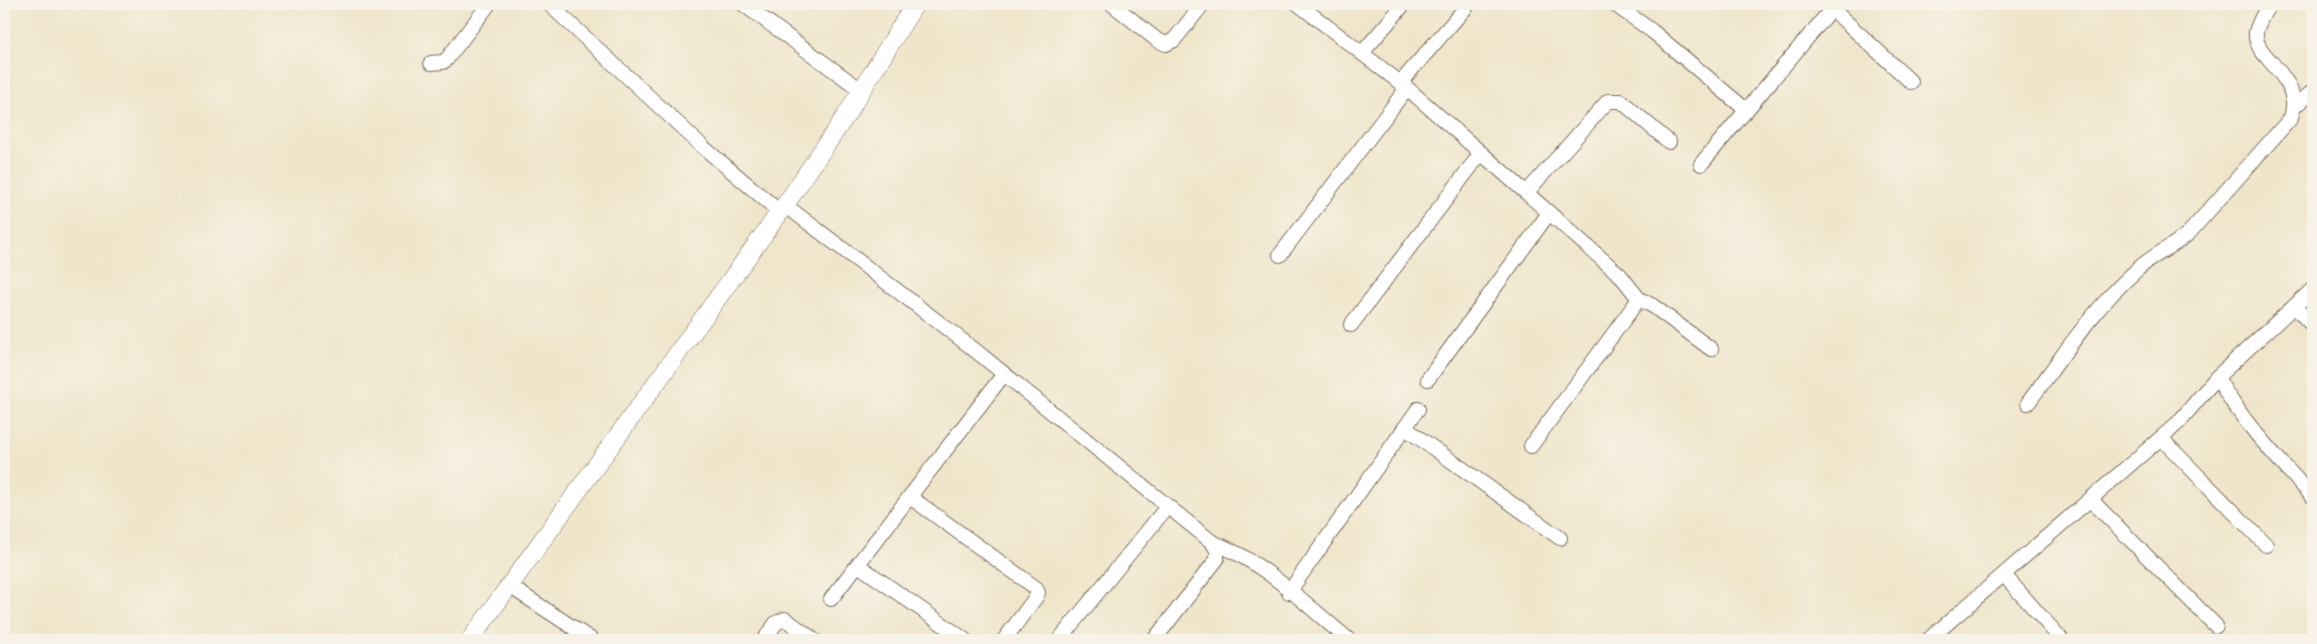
<svg xmlns="http://www.w3.org/2000/svg" width="2317" height="644" font-family="Vollkorn,serif">
<rect width="100%" height="100%" fill="#f7f3e8"/>
<filter id="ink" filterUnits="userSpaceOnUse"><feTurbulence type="fractalNoise" baseFrequency=".02" numOctaves="2"/><feDisplacementMap in="SourceGraphic" scale="10" xChannelSelector="R" yChannelSelector="G"/><feConvolveMatrix kernelMatrix="1 2 1 2 8 2 1 2 1" color-interpolation-filters="sRGB"/></filter>
<filter id="wash" filterUnits="userSpaceOnUse"><feTurbulence type="fractalNoise" baseFrequency=".0096" numOctaves="4" result="noise"/><feDisplacementMap in="SourceGraphic" scale="20" xChannelSelector="R" yChannelSelector="G"/><feGaussianBlur stdDeviation="1.12" result="paint"/><feColorMatrix in="noise" values="0 0 0 0 0 0 0 0 0 0 0 0 0 0 0 0 0 1.4 0 .05"/><feComposite in="paint" operator="in"/></filter>
<g filter="url(#wash)">
<rect width="100%" height="100%" fill="#efe5ca"/>
</g>
<g filter="url(#ink)">
<g fill="none" stroke-linecap="round" stroke-linejoin="round">
<g stroke="#7a6b5a" stroke-width="16">
<g id="minor">
<path d="M549,4L703,147L780,212"/>
<path d="M743,4L861,90"/>
<path d="M1112,4L1157,40L1166,44L1174,40L1203,4"/>
<path d="M1298,4L1407,88L1620,275L1639,299L1531,446"/>
<path d="M1614,4L1652,31L1745,109"/>
<path d="M1832,9L1911,82"/>
<path d="M1363,52L1404,4"/>
<path d="M431,63L443,62L447,59L489,4"/>
<path d="M1400,83L1469,4"/>
<path d="M2294,107L2313,91"/>
<path d="M1701,164L1836,4"/>
<path d="M1527,192L1608,101H1621L1669,142"/>
<path d="M785,205L971,347L1212,542L1217,550V559L1154,640"/>
<path d="M1280,255L1407,88"/>
<path d="M1639,299L1653,306L1711,349"/>
<path d="M2295,307L2313,326"/>
<path d="M1351,325L1481,153"/>
<path d="M2217,377C2240,420 2280,461 2313,497"/>
<path d="M1428,379L1549,213"/>
<path d="M2028,403C2062,357 2094,307 2138,269C2153,255 2172,247 2188,234L2291,118C2304,75 2253,59 2256,33C2257,24 2265,12 2269,4"/>
<path d="M1405,428L1560,538"/>
<path d="M2161,438L2266,545"/>
<path d="M910,497L1036,588L1038,593L1036,597L1004,640"/>
<path d="M2091,500L2216,626"/>
<path d="M1212,542C1264,561 1307,606 1349,640"/>
<path d="M858,565L965,640"/>
<path d="M2004,575L2062,640"/>
<path d="M511,587L592,640"/>
<path d="M1289,592L1418,409"/>
<path d="M831,599L1004,374"/>
<path d="M764,640L776,623L785,619L814,640"/>
<path d="M1059,640L1167,507"/>
<path d="M1928,640L2178,423L2217,377L2313,289"/>
</g>
</g>
<g stroke="#7a6b5a" stroke-width="19">
<path id="major" d="M470,640L785,205L845,117L915,4"/>
</g>
<use href="#minor" stroke="#fff" stroke-width="14"/>
<use href="#major" stroke="#fff" stroke-width="18"/>
</g>
</g>
<rect width="2317" height="644" fill="none" stroke="#f7f3e8" stroke-width="20"/>
</svg>
